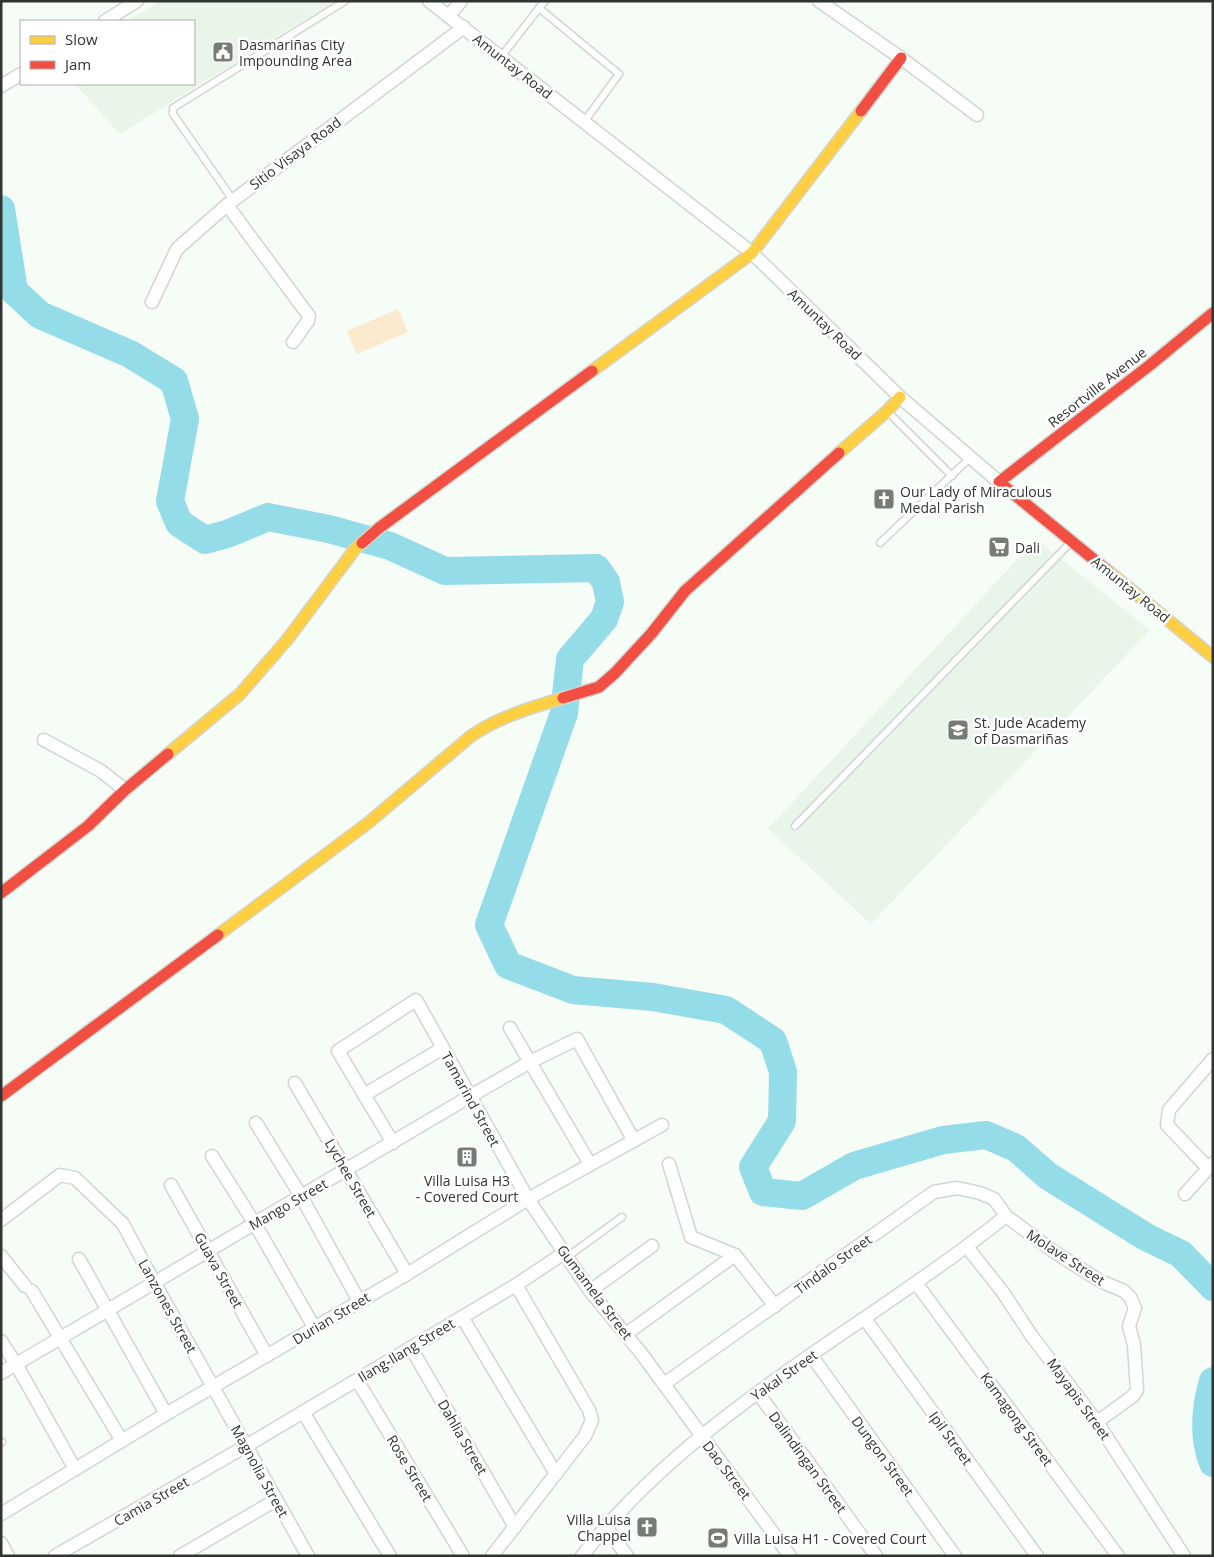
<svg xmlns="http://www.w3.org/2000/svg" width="1214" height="1557" font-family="'Open Sans',sans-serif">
<rect width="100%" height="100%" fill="#f6fcf6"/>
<g fill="#e9f5e8">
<path d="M160,1H335L120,134L75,84H194V21H127Z"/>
<path d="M1036,539L1150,630L871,924L768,829Z"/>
</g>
<path fill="#fbeace" d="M398,309L408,332L357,354L347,331Z"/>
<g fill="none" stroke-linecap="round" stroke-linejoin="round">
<g stroke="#95dce9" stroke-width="28">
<path d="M1,209L14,291L40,315L130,354L174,381L185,419L170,501L179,523L205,540L227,534L268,517L329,529L390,546L445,571L596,568L606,582L610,602L604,619L570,659L564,713L489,925L508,965L573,990L653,997L726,1010L773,1041L783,1072L782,1121L753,1167L763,1192L802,1196L854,1166L943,1140L986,1135L1016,1148L1048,1176L1146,1237L1181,1254L1213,1287"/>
<path d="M1213,1381C1205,1408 1203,1437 1213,1463"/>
</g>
<g stroke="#d1d6d1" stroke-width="9">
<g id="lane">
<path d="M539,8L545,1"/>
<path d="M501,57L539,8L619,74L584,122"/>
<path d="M233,200L173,114V108L345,1"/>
<path d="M887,411L952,476"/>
<path d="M880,543L970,458"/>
<path d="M795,826L1070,543"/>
<path d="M567,1257L622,1217"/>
<path d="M1,1443L2,1442"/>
</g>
</g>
<g stroke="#d1d6d1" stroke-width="15">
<g id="street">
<path d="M429,1L752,253L900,397L999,482"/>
<path d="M819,1L901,58L977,115"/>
<path d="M449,16L461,1"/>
<path d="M105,21L137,1"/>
<path d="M1,86L21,74"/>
<path d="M227,205L309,316L308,321L293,342"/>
<path d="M152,302L177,249L227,205L464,27"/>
<path d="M44,740L101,771L125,790"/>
<path d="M510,1028L590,1164"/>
<path d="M295,1083L407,1274"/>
<path d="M364,1095L443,1048"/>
<path d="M256,1123L301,1196L359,1301"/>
<path d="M393,1143L338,1051L416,1000L528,1199L590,1291L641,1353L790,1556"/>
<path d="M212,1156L255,1224L314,1327"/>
<path d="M669,1164L691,1237L735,1255L775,1306"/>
<path d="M1208,1168L1167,1125L1169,1110L1213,1059"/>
<path d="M171,1185L267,1356"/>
<path d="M1185,1194L1213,1163"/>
<path d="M1,1220L60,1175L75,1178L123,1224L154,1282L308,1556"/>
<path d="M967,1247L1002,1291L1031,1335L1097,1422L1184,1556"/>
<path d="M1,1256L25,1286"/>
<path d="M79,1259L166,1414"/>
<path d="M916,1283L1118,1556"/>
<path d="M32,1291L122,1441"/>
<path d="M590,1291L652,1246"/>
<path d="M462,1317L556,1474"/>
<path d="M865,1319L1037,1556"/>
<path d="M626,1334L735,1255"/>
<path d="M1,1341L16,1364L75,1469"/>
<path d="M411,1348L515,1527"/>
<path d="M811,1355L955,1556"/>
<path d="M1,1373L469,1097L530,1062L577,1039L634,1141"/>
<path d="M357,1380L463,1556"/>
<path d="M664,1384L934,1192L957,1188L980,1193L994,1199L1006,1216L1053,1251L1100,1281L1124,1291L1130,1297L1135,1308L1129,1326L1134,1345L1137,1390L1133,1396L1097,1422"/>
<path d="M758,1393L876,1556"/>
<path d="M303,1412L390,1556"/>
<path d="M1,1514L166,1414L407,1274L528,1199L662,1125"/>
<path d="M605,1526L627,1556"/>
<path d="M1,1543L8,1556"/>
<path d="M55,1556L246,1446L516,1285L564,1253"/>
<path d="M180,1556L276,1500"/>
<path d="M492,1556L585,1436L592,1420L589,1410L516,1285"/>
<path d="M582,1556C693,1413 866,1328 1006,1216"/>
</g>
</g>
<g stroke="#d1d6d1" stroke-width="14">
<g id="slow">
<path d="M592,371L752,253L861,111"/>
<path d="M839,453L887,411L900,397"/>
<path d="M1108,571L1213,657"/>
<path d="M168,754L240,694L287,640L355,549L362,543"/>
<path d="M218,935L368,823L471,736C499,717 530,708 563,698"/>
</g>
</g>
<g stroke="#d1d6d1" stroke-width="14">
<g id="jam">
<path d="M861,111L901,58"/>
<path d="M362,543L379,528L592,371"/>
<path d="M1108,571L999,482L1150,365L1213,313"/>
<path d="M563,698L599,687L615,673L651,634L685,591L839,453"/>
<path d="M1,893L88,826L125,790L168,754"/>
<path d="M1,1096L218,935"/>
</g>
</g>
<use href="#lane" stroke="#fefffe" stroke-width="6"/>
<use href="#street" stroke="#fefffe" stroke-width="12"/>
<use href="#slow" stroke="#ffcf43" stroke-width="11"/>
<use href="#jam" stroke="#f24e42" stroke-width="11"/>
</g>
<defs>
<g id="civic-square" transform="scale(1.125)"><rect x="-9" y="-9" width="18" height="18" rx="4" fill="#757b75" stroke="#fff"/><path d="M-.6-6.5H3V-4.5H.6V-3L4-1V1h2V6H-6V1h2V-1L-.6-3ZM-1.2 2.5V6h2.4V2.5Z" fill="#fff"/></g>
<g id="church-square" transform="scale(1.125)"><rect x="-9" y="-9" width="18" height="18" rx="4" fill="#757b75" stroke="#fff"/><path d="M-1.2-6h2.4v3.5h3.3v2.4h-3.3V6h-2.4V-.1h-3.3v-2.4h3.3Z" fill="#fff"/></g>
<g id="supermarket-square" transform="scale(1.125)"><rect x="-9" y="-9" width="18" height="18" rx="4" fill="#757b75" stroke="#fff"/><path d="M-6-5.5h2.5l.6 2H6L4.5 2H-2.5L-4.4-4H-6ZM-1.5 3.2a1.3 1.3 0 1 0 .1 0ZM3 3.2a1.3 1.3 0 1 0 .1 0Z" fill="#fff"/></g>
<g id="school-square" transform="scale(1.125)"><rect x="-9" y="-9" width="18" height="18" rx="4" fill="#757b75" stroke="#fff"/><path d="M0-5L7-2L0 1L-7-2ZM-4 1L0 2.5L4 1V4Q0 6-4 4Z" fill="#fff"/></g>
<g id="building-square" transform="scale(1.125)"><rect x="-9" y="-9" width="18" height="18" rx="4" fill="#757b75" stroke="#fff"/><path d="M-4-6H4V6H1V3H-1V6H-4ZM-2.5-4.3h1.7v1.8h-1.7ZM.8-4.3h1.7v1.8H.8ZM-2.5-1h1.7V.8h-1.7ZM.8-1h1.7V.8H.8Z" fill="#fff"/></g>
<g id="stadium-square" transform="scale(1.125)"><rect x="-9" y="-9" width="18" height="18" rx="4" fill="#757b75" stroke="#fff"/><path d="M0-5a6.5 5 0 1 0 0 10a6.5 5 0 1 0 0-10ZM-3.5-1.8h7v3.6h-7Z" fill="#fff"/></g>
</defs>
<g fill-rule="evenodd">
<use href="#civic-square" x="223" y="52"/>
<use href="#church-square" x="884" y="499"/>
<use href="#supermarket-square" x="999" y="547"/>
<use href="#school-square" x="958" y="730"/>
<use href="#building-square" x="467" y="1157"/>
<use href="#church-square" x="647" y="1527"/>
<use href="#stadium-square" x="718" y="1538"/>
</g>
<g text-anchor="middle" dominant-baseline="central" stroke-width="5" stroke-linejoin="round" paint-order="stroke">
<g font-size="14" fill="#303530" stroke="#fff" text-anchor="start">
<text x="239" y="44">Dasmariñas City<tspan x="239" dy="16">Impounding Area</tspan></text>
<text x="900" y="491">Our Lady of Miraculous<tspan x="900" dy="16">Medal Parish</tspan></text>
<text x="1015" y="547">Dali</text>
<text x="974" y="722">St. Jude Academy<tspan x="974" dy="16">of Dasmariñas</tspan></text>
<text x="467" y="1180" text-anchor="middle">Villa Luisa H3<tspan x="467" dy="16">- Covered Court</tspan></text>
<text x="631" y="1519" text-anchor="end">Villa Luisa<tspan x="631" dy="16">Chappel</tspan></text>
<text x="734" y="1538">Villa Luisa H1 - Covered Court</text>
</g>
<g font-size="14" fill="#303530" stroke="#fff">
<text transform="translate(513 66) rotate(38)">Amuntay Road</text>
<text transform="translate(295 153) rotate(-37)">Sitio Visaya Road</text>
<text transform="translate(825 324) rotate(44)">Amuntay Road</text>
<text transform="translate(1097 387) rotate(-38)">Resortville Avenue</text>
<text transform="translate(1131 589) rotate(39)">Amuntay Road</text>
<text transform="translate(471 1099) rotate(61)">Tamarind Street</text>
<text transform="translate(351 1178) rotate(60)">Lychee Street</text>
<text transform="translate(288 1204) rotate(-30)">Mango Street</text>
<text transform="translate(1066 1257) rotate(33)">Molave Street</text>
<text transform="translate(833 1264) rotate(-36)">Tindalo Street</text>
<text transform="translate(219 1270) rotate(61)">Guava Street</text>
<text transform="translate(595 1292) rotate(53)">Gumamela Street</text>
<text transform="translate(168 1306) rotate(61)">Lanzones Street</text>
<text transform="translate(331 1318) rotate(-31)">Durian Street</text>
<text transform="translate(406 1350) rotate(-31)">Ilang-Ilang Street</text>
<text transform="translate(784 1375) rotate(-35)">Yakal Street</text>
<text transform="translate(1079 1399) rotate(54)">Mayapis Street</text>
<text transform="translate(1017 1419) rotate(54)">Kamagong Street</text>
<text transform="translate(463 1437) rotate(60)">Dahlia Street</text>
<text transform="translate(951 1438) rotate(54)">Ipil Street</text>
<text transform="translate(883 1456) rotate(54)">Dungon Street</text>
<text transform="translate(808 1462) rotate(54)">Dalindingan Street</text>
<text transform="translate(410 1468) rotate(59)">Rose Street</text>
<text transform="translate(727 1470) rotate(53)">Dao Street</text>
<text transform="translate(260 1471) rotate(61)">Magnolia Street</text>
<text transform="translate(151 1501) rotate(-30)">Camia Street</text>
</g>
</g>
<rect width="1214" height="1557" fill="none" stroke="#303530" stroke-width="5"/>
<rect x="20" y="20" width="175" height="65" fill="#ffffff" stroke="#acaeac"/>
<rect x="30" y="36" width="25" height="8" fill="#ffcf43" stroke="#acaeac"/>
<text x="65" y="45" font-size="15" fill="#303530">Slow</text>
<rect x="30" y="61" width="25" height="8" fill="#f24e42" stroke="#acaeac"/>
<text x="65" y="70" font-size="15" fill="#303530">Jam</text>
</svg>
